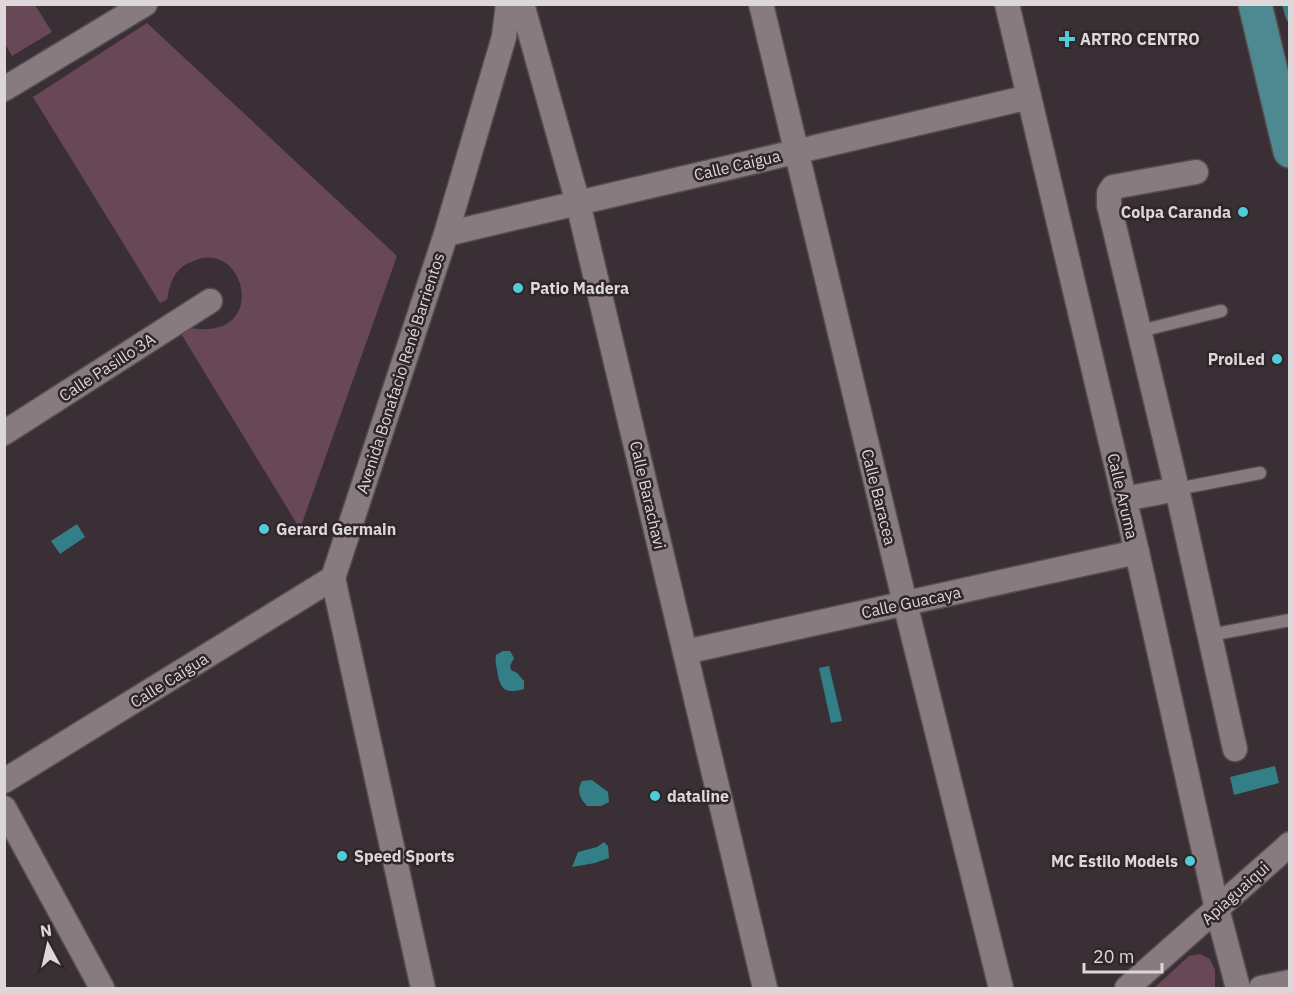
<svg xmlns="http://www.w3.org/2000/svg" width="1294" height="993" font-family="'IBM Plex Sans',sans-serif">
<rect width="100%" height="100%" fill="#392f34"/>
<g fill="#684756">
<path d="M5,4L35,5L52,32L12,56L5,44Z"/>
<path d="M147,23L397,256L300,529L180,332L185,327C272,346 246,237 194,261C191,262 185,264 182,267C172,275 169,288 167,300L160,303L33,97Z"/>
<path d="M1200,954L1210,959L1215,970V988H1154L1189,956Z"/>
</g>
<g fill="#337f88">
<path d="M77,524L85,537L60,554L51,541Z"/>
<path d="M503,651H510L514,658L510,666L511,670L517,673L524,681V689C503,695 500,688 497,670C496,664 495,661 496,655Z"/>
<path d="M829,666L842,721L831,723L819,668Z"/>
<path d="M1275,766L1279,783L1234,795L1230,777Z"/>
<path d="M592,780L608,792L609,802L601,806H587C580,798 576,791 582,781Z"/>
<path d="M604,842L608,846L609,858L595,863L572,867L578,852L597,847Z"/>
</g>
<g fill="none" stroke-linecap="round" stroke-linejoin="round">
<path stroke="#337f88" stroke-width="8" d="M1286,4L1290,18"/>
<g stroke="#554d50" stroke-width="15">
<g id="lane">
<path d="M1140,331L1221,311"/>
<path d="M1177,489L1260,473"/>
<path d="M1210,635L1290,620"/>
</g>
</g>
<g stroke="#554d50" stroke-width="27">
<g id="street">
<path d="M522,4L578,203L765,988"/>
<path d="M761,4L905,603L1001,988"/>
<path d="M1007,4L1137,552L1217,909L1238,988"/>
<path d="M4,89L145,4"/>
<path d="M446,234L1029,97"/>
<path d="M4,433L210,301"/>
<path d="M1177,489L1109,205V193L1113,187L1196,172"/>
<path d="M1124,499L1177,489L1235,749"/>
<path d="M685,652L1137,552"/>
<path d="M4,781L333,578"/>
<path d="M4,808L102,988"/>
<path d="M423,988L333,578L446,234L504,37L508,4"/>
<path d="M1127,988L1290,844"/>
<path d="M1261,988L1290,982"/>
</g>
</g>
<g stroke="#554d50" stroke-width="36">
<path id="primary" d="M1255,4L1290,151"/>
</g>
<use href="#lane" stroke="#877b80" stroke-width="12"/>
<use href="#street" stroke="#877b80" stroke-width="24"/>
<use href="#primary" stroke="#4e8891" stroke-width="33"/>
</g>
<g fill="#52cbd9" stroke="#2f262a" stroke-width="2">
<path d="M1064 30h6v6h6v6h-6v6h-6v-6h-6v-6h6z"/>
<circle cx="1243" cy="212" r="6"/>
<circle cx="518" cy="288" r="6"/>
<circle cx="1277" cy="359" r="6"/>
<circle cx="264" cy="529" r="6"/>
<circle cx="655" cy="796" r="6"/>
<circle cx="342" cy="856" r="6"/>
<circle cx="1190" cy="861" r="6"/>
</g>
<g text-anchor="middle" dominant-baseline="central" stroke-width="5" stroke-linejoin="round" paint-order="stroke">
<g font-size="16" font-weight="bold" fill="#ddd7da" stroke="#2f262a" text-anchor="start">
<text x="1080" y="39">ARTRO CENTRO</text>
<text x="1231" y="212" text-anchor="end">Colpa Caranda</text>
<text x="530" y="288">Patio Madera</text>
<text x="1265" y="359" text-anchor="end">ProiLed</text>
<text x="276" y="529">Gerard Germain</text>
<text x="667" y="796">dataline</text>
<text x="354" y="856">Speed Sports</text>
<text x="1178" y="861" text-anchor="end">MC Estilo Models</text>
</g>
<g font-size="16" fill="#ddd7da" stroke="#2f262a">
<text transform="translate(737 165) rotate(-13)">Calle Caigua</text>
<text transform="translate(107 367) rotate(-33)">Calle Pasillo 3A</text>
<text transform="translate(400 373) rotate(-72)">Avenida Bonafacio René Barrientos</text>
<text transform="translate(648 495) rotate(77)">Calle Barachavi</text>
<text transform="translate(1123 496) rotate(77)">Calle Aruma</text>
<text transform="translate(879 497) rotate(76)">Calle Baracea</text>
<text transform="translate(911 602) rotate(-12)">Calle Guacaya</text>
<text transform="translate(169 680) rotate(-32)">Calle Caigua</text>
<text transform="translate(1235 893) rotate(-42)">Apiaguaiqui</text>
</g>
</g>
<rect width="1294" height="993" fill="none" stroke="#ddd7da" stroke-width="12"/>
<g transform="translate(48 945) rotate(352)" stroke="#2f262a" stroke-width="4.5" paint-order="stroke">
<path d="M0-4.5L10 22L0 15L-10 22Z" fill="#ddd7da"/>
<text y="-9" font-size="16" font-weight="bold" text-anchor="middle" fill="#ddd7da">N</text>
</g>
<path d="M1084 963v9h78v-9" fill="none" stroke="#ddd7da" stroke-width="3"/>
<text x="1093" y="963" font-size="18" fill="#ddd7da" stroke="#2f262a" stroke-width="4.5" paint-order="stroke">20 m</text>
</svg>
